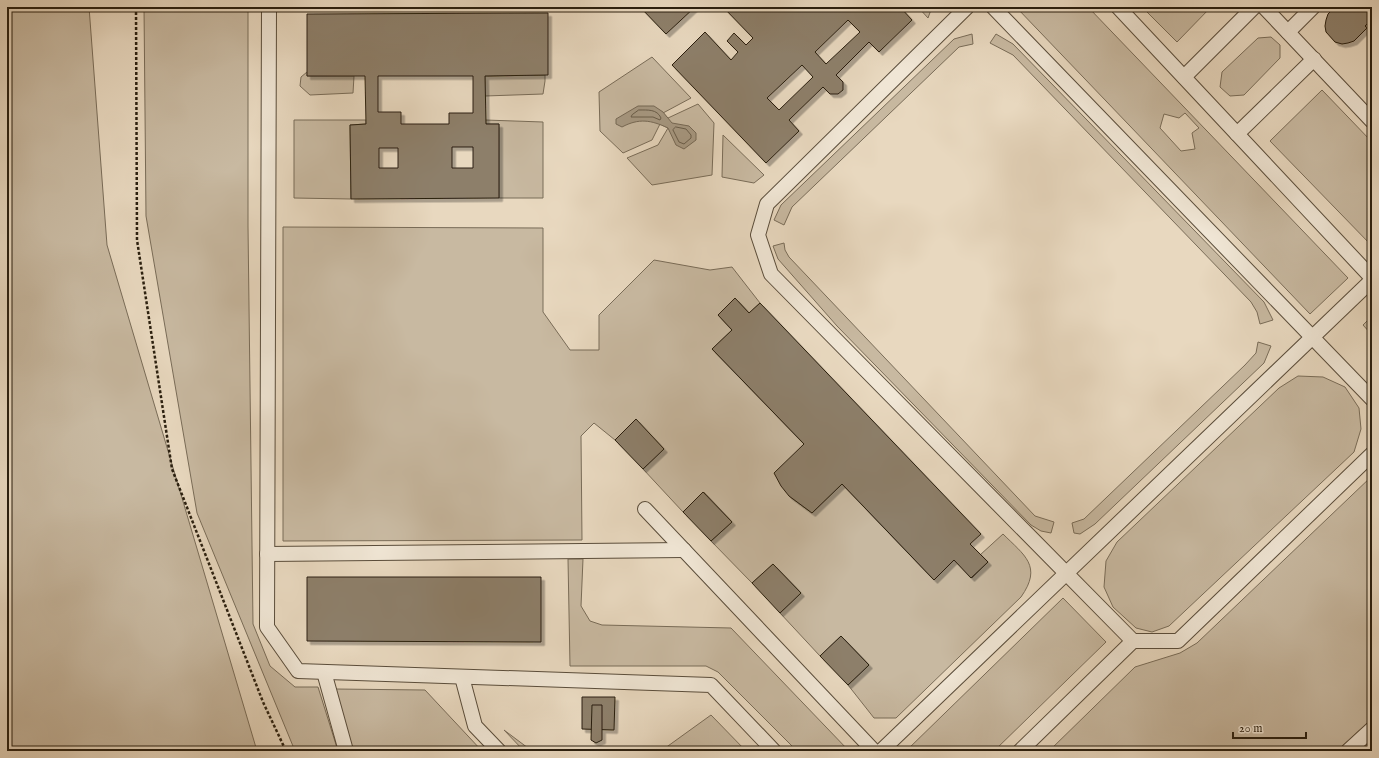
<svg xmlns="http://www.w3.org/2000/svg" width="1379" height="758" font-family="'IM FELL English',serif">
<defs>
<filter id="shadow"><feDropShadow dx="3.5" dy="3.5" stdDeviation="0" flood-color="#0004"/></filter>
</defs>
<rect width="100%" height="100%" fill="#e8d8bf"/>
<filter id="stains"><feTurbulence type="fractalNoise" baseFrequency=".005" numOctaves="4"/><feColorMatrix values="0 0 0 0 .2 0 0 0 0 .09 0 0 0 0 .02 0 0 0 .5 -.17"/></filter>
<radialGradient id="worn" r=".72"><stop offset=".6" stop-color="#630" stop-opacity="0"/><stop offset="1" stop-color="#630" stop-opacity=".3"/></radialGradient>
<g fill="#c8b9a1" stroke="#796c58" fill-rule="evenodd">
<path d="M7,7H89L107,245L257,751H7Z"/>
<path d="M144,7H248V226L253,624L270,666L295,687H318L338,751H295L197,513L146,216Z"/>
<path d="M918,7H932L928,18Z"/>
<path d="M1016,7H1088L1348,278L1310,314ZM1185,113L1199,128L1192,133L1195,149L1181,151L1160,128L1164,114L1179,118Z"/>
<path d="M1142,7H1211L1177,42Z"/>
<path d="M972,34L973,44L959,47L792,207L784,225L774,220L781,205L954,39Z"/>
<path d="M996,34L1013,44L1264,302L1273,320L1260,324L1257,312L1251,302L1013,55L990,43Z"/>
<path d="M1271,37L1280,45V58L1244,95L1230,96L1220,87L1222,72L1258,38Z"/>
<path d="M652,57L691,98L663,113L668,118L698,104L714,123L712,175L652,185L627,158L658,145L668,128L660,124L652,140L623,153L600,131L599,92Z"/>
<path d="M307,72V76H354L353,93L310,95L300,86L301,77Z"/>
<path d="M545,75V81L543,94L485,96V76Z"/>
<path d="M1322,90L1372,142V246L1270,141Z"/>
<path d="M294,120H366V124L350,125L351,199L294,198Z"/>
<path d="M485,120L543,122V198H499V124H486Z"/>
<path d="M723,135L764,175L754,183L722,177Z"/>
<path d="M283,227L543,228V312L570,350H599V315L654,260L710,270L732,267L760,303L749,313L735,298L718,315L732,330L712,349L804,444L789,496L812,513L842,484L934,580L954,560L972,578L988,562L980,555L1003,534C1024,555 1043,566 1021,597L896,718H874L848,685L869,665L841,636L820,656L780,613L801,593L773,564L752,583L711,541L732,522L704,492L683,512L643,469L664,449L636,420L615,440L594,423L581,436L582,540L283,541Z"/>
<path d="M784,243L785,250L789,257L1035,516L1054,522L1051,533L1041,531L1031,525L837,326L778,259L773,246Z"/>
<path d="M1372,316V335L1363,325Z"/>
<path d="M1258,342L1271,346L1264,363L1095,524L1080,534L1074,533L1072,523L1084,519L1245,365L1256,353Z"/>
<path d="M1298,376L1323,377L1345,387L1359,408L1361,429L1354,452L1169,626L1152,632L1136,628L1113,607L1104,587L1106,561L1117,542L1279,388Z"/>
<path d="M1372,476V719L1337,751H1049L1135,667L1180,653L1197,643Z"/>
<path d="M568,559H583L581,606L590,621L602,625L731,628L849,751H797L718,672L706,666H570Z"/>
<path d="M1063,598L1106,642L994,751H906Z"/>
<path d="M335,689L425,690L482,751H353L338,705Z"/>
<path d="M711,715L746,751H661Z"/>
<path d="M504,730L532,751H524Z"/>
</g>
<path fill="#a79983" stroke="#756855" d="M638,106H654L663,112L672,123L689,126L696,133V140L684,149L676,145L668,128C651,120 639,118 622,127L616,124V119Z"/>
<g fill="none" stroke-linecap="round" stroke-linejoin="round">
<g stroke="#685c49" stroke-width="1">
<path d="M639,110C648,110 657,109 661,118L660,120L653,117H631L632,115Z"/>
<path d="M676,127L686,129L691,135V138L684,144L679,142L673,130Z"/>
</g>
</g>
<g fill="#8d7f6b" stroke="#2a1f0f" fill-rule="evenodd" filter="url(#shadow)">
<path d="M640,7H695L666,34Z"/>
<path d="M723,7H900L912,20L879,52L869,42L836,75L843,82V90L838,94H830L823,87L789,120L799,131L766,163L672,65L705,32L731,60L738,52L727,41L734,33L746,45L753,38ZM848,20L860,32L826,64L815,52ZM802,65L813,77L779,110L767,98Z"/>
<path d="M1335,7H1372V19L1365,26L1367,28L1354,41L1348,43L1342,44L1335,42L1326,32L1325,26L1326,20L1328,14Z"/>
<path d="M548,13V75L485,76L486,124H499V198L351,199L350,125L366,124L365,76H307V14ZM378,76H473V113H449V124H401V112H378ZM452,147H473V168H452ZM379,148H398V168H379Z"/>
<path d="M735,298L749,313L760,303L981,534L970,544L988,562L971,578L954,560L934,580L842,484L812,513L789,496L781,486L774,473L804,444L712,349L732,330L718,315Z"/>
<path d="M636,419L664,449L643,469L615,440Z"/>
<path d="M703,492L732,522L711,541L683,512Z"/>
<path d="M773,564L801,593L780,613L752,583Z"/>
<path d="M307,577H541V642L307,641Z"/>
<path d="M841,636L869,665L848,685L820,656Z"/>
<path d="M582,697H615L614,730L582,729Z"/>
<path d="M592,705H602V740L596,743L591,740Z"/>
</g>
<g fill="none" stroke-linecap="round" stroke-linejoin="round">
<g stroke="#5a4d3b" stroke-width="16">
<g id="lane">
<path d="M269,7L267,627L298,671L711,685L774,751"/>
<path d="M967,7L767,204L758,235L771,274L1133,641H1178L1372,454"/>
<path d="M993,7L1372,399"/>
<path d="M1118,7L1372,278"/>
<path d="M1264,7L1372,121"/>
<path d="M1288,32L1313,7"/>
<path d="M1184,77L1254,7"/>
<path d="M1237,134L1314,59"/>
<path d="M645,509L874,751"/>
<path d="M267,554L684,550"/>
<path d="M324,672L346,751"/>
<path d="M462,677L475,726L499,751"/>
<path d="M881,751L1372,280"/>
<path d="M1020,751L1133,641"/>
<path d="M1348,751L1372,729"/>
</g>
</g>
<path stroke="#2a1f0f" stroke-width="2.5" stroke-dasharray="3 2" stroke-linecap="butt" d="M136,7L137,240L172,469L263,702L286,751"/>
<use href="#lane" stroke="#f0e6d5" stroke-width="14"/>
</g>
<rect width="1379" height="758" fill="none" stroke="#e8d8bf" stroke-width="24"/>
<rect x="8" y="8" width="1363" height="742" fill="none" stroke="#2a1f0f" stroke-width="2"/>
<rect x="12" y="12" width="1355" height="734" fill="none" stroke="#2a1f0f"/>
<path d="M1233 732v6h73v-6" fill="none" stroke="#2a1f0f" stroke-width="2"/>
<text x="1239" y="732" font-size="12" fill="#2a1f0f" stroke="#f0e6d5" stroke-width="3" paint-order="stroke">20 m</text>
<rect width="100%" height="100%" filter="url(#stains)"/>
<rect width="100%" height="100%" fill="url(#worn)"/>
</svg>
